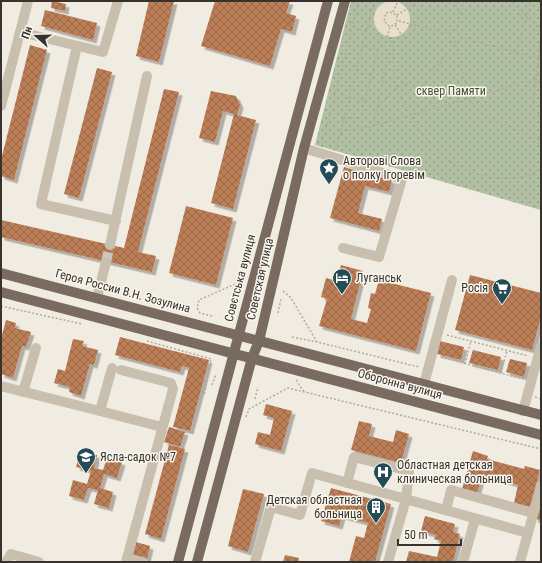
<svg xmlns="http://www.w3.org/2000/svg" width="542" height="563" font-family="'Roboto Condensed',sans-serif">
<defs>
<pattern id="park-dots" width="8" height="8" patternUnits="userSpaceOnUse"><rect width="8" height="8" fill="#b1c0a3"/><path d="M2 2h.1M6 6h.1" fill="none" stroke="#919d85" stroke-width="1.8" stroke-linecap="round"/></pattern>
<pattern id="building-cross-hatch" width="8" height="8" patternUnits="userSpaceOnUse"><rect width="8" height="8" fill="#bb7e57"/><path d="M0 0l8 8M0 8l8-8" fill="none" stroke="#996848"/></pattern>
<filter id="shadow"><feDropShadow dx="3.5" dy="3.5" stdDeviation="0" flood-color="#0004"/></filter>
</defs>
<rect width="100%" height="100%" fill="#f1ece2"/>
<path fill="url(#park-dots)" d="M351,1H541V210L315,145Z"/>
<circle fill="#e8dfca" cx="392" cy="19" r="18"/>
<g fill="url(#building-cross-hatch)" filter="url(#shadow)">
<path d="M52,1L66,4L65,11L51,8Z"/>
<path d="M149,1H174L159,62L136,56Z"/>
<path d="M215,1H290L286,13L296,16L292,32L281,29L270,66L201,46Z"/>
<path d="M45,10L97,23L93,40L41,26Z"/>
<path d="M30,45L47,50L14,180L1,176V160Z"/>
<path d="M97,68L112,72L79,198L64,194Z"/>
<path d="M164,89L179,92L138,252L156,256L152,272L1,237V220L124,248Z"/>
<path d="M211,91L236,96L240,105L237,115L256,120L233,209L211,203L234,114L223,111L215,142L199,138Z"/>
<path d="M344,167L392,180L389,192L365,186L358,213L382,219L379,231L330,218Z"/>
<path d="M186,206L233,218L216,285L169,273Z"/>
<path d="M341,265L363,271L351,319L367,323L371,309L368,308L371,293L375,294L379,280L431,293L416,351L319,326L327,299L321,297L326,278L337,281Z"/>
<path d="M470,275L541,293V317L532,350L455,330Z"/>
<path d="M6,320L16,323L15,328L31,332L26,347L22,346L13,378L1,374V339Z"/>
<path d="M120,337L209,360L190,431L173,427L189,368L182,366L180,372L115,355Z"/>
<path d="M73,339L84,341L82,346L98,350L94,365L90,364L81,396L69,392L70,387L54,383L58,369L65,371Z"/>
<path d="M440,341L464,347L461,360L437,354Z"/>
<path d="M473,350L501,357L498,370L469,363Z"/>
<path d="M510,359L527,363L524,377L506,372Z"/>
<path d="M266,404L292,411L281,451L255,444L258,432L270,435L274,418L263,415Z"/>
<path d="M359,421L372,424L369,436L393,442L396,430L409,434L401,463L351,450Z"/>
<path d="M169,427L185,432L180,447L164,442Z"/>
<path d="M169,445L185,449L161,539L145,534Z"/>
<path d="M81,450L97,455L94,468L103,470L107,458L122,462L117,478L104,474L100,488L113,492L109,508L94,504L98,490L88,488L84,500L69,496L73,480L87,484L91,471L76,467Z"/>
<path d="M473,451L488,456L487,459L524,469L525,466L540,470L530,507L514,503L518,485L482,475L477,493L462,489Z"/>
<path d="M331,488L391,504L375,562H349L356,536L364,538L368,523L342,516L339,526L321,521Z"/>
<path d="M243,489L264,494L248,552L228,546Z"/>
<path d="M541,502V520L534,519Z"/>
<path d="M425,516L455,524L453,532L460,534L453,562H406L409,551L437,557L441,541L434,539L436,535L421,531Z"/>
<path d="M136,542L150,546L147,559L132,555Z"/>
<path d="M285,555L299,558L298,562H283Z"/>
</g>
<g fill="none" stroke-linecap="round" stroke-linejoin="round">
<path stroke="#ccc7be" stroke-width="10" stroke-dasharray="10 5" stroke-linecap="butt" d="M106,262L110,245"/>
<g stroke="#b5a999" stroke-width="1.5" stroke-dasharray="2 2" stroke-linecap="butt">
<path d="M454,1L460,14"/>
<path d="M510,1L541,31"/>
<path d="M395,2V1"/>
<path d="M393,12L397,3"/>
<path d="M397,15L420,1"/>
<path d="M399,21L449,34"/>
<path d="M395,25L401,34"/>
<path d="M352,27L366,31"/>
<path d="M456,30L464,1"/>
<circle cx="455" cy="36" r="6"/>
<path d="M387,37L390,27L397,23V15L390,12L386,13L384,21L390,27"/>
<path d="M392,37C394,54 392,73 397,89C399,97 405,104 408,111C427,147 455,174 497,178C515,179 525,178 541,169"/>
<path d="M460,37L538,58"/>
<path d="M541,39L532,108L541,115"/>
<path d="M455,41L469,98L475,108L489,119L511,127L541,141"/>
<path d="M363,46L378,50"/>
<path d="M516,52L531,3"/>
<path d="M356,72L372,75"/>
<path d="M536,79L541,83"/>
<path d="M349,97L365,101"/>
<path d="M376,109L397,88L423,76L439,65L455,44"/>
<path d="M343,119L361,117L382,34"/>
<path d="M373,125L392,39"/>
<path d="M340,132L373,126L536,79"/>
<path d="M322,144L359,1"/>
<path d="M336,149L374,1"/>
<path d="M283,291L291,298L317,342L419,367"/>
<path d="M237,301L240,290"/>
<path d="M1,306L82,324"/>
<path d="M278,313L281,299"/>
<path d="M212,316L200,313L197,308L199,300L242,281"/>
<path d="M447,335L528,356"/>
<path d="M292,337L317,342"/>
<path d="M147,341L211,359L204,396"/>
<path d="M441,357L523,379"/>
<path d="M465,364L471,341"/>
<path d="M501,373L507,351"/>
<path d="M296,380L304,392"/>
<path d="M212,385L216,374"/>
<path d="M535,397L541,399"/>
<path d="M255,399L258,387"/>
<path d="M246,417L249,409L288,388L541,449"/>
</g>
<g stroke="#c9bfae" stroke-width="10">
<path d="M20,32L103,52L118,1"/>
<path d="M77,46L41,204L116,221"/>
<path d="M1,106L28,1"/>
<path d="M304,148L402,179L379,257L343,248"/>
<path d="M110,245L147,76"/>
<path d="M97,298L106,262"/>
<path d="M121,370L171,383L173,389L126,562"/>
<path d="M424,384L452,280"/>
<path d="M1,386L100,411L112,368"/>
<path d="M23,392L36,348"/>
<path d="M100,411L162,427"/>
<path d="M523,411L541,346"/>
<path d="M347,483L354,457L409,471L406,499L388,562"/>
<path d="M446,510L451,490L533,513"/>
<path d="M127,558L143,562"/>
<path d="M6,562L11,554L39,562"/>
<path d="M255,562L271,507L300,515L312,473L528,533"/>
<path d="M463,562L475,519"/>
<path d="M520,562L541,486"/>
</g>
<g stroke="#796b5f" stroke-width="10">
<path d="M1,273L541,415"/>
<path d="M1,292L541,435"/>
<path d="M178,562L328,1"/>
<path d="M197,562L252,358L259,341L304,148L345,1"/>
</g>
</g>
<defs>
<g id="sight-pin" transform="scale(1)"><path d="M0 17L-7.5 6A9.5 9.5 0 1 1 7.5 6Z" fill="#254b56" stroke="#f9f6ee"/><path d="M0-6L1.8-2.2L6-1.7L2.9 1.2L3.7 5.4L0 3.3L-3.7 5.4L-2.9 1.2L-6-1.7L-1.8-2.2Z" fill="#fff"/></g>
<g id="hotel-pin" transform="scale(1)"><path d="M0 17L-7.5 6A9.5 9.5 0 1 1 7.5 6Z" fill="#254b56" stroke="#f9f6ee"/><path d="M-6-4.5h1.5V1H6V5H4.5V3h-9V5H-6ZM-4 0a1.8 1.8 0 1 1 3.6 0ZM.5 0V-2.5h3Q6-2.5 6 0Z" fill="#fff"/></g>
<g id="supermarket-pin" transform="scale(1)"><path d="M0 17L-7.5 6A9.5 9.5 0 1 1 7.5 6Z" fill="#254b56" stroke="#f9f6ee"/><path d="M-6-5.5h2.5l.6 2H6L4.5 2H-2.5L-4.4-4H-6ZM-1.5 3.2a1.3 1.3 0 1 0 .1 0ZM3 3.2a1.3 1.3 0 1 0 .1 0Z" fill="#fff"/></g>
<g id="school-pin" transform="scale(1)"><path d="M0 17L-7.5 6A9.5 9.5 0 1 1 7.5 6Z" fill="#254b56" stroke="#f9f6ee"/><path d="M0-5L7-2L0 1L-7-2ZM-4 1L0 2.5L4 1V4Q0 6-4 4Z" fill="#fff"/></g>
<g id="hospital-pin" transform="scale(1)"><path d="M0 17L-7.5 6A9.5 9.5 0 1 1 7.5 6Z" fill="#254b56" stroke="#f9f6ee"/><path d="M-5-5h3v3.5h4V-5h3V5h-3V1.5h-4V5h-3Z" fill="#fff"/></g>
<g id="building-pin" transform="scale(1)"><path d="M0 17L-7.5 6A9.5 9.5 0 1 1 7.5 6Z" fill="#254b56" stroke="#f9f6ee"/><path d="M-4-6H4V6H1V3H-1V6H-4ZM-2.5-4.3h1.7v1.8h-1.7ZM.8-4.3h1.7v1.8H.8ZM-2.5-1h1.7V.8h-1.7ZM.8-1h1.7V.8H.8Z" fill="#fff"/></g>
</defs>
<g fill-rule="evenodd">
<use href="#sight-pin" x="329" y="168"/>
<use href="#hotel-pin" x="342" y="278"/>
<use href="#supermarket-pin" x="502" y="288"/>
<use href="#school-pin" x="86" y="457"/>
<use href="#hospital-pin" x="383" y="472"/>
<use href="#building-pin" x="376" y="507"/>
</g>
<g text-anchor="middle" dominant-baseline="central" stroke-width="3" stroke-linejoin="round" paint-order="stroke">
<g font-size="12" fill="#425432" stroke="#f9f6ee">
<text x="451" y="91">сквер Памяти</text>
</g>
<g font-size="12" fill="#38322c" stroke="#f9f6ee" text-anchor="start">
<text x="343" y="161">Авторові Слова<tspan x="343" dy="14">о полку Ігоревім</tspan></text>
<text x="356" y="278">Луганськ</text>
<text x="488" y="288" text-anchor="end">Росія</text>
<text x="100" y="457">Ясла-садок №7</text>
<text x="397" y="465">Областная детская<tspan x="397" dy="14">клиническая больница</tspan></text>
<text x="362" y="500" text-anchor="end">Детская областная<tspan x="362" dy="14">больница</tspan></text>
</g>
<g font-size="12" fill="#38322c" stroke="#f9f6ee">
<text transform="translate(240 278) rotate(-75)">Совєтська вулиця</text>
<text transform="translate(260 279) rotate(-77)">Советская улица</text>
<text transform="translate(123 291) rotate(15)">Героя России В.Н. Зозулина</text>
<text transform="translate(400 384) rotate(15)">Оборонна вулиця</text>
</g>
</g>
<rect width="542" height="563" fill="none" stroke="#38322c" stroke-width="4"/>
<g transform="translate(36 36) rotate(290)" stroke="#f9f6ee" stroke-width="3" paint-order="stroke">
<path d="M0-3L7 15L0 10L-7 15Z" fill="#38322c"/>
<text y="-6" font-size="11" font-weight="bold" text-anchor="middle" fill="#38322c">Пн</text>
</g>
<path d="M398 539v6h63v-6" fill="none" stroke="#38322c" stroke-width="2"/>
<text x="404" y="539" font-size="12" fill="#38322c" stroke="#f9f6ee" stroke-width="3" paint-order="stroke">50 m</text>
</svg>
